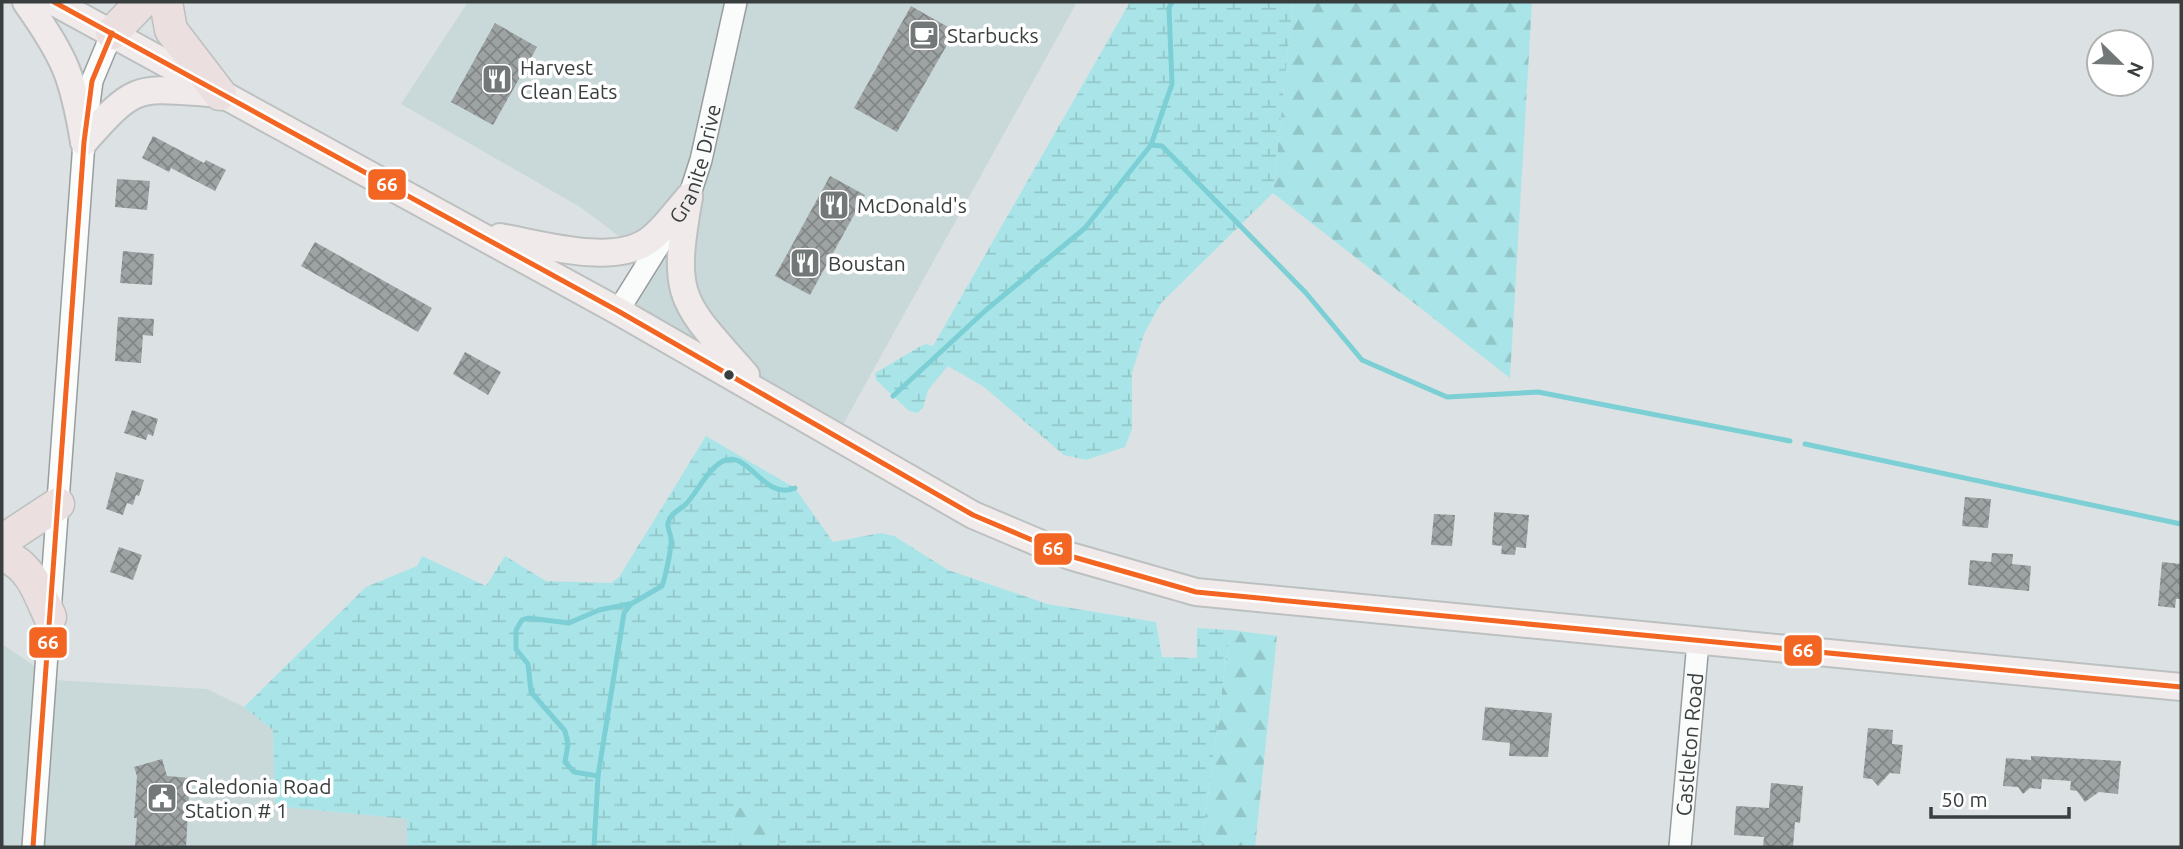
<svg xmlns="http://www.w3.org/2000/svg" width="2183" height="849" font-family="Ubuntu,sans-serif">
<defs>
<pattern id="forest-firs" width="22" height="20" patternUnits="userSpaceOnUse" patternTransform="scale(1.75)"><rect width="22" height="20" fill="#a9e5e8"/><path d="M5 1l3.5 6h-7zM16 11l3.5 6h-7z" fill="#92c6c8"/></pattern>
<pattern id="wetland-marsh" width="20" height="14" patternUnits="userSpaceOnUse" patternTransform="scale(1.75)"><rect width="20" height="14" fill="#a9e5e8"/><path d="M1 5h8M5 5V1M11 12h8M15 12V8" fill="none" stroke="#92c6c8"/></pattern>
<pattern id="building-cross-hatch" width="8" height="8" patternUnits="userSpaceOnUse" patternTransform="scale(1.75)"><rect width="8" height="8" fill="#9da2a2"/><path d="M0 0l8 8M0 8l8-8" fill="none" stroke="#818585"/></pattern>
</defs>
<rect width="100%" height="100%" fill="#dce2e3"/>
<g fill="#c9d8d9">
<path d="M468,2H1077L840,430L616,301L643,254L580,207L401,104Z"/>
<path d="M2,644L55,680L207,689L244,707L273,730L275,806L407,819V847H2Z"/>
</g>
<g fill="url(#forest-firs)">
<path d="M1293,2H1532L1510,378L1273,193Z"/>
<path d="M1230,630L1277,636L1255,847H1201Z"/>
<path d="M747,804L768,822L781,847H731L733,820L738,808Z"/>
</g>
<g fill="url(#wetland-marsh)">
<path d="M1130,2H1293L1273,193L1161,303L1144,334L1132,373V429L1125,447L1086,460L1064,455L984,387L948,366L928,390L923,408L917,413L909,411L876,380L875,373L919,347L926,344L933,346Z"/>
<path d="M706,436L795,488L833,542L881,533L894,536L948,570L1047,604L1156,622L1162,657L1197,658V628L1230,630L1201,847H781L768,822L747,804L738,808L733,820L731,847H407V819L275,806L273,730L244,707L366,587L417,566L422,556L486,586L505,556L546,581L611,583L619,577Z"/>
</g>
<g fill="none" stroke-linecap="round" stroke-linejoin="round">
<g stroke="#7ccfd4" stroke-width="5">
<path d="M1151,145L1162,146L1306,293L1362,360L1447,397L1538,392L1790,441"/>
<path d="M893,396L986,310L1085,228L1151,145L1172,84L1169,8L1172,2"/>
<path d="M1805,444L2181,524"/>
<path d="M598,776L574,772L565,762L568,744L565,731L531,692L528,664L516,649V630L522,620L528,618L569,623L599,610L629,604"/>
<path d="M594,847L598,776L624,613L631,604L662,586C665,578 672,547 671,539C671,534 667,529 668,523C670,513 680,510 686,504C697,492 704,476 716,466C746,439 761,503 795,488"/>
</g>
</g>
<g fill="url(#building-cross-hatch)">
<path d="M911,6L955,31L897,132L854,108Z"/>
<path d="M495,23L537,47L493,125L451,102Z"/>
<path d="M153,136L204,163L206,160L226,170L215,191L171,168L169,172L142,158Z"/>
<path d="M830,176L865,195L810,295L775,276Z"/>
<path d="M117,179L150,181L147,210L115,207Z"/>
<path d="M315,242L432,308L418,332L301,266Z"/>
<path d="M123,251L154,254L152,285L120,283Z"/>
<path d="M118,317L154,319L153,336L143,335L141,363L115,361Z"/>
<path d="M465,352L501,372L488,395L453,374Z"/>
<path d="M132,410L158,419L153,436L148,434L146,440L124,433Z"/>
<path d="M116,472L144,480L139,496L136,495L133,505L127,503L123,515L106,509Z"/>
<path d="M1965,497L1991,499L1988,528L1962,526Z"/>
<path d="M1494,512L1529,515L1526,548L1516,547L1515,555L1501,554L1502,546L1492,545Z"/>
<path d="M1434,514L1455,515L1452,546L1431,545Z"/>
<path d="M119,547L142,555L133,580L110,572Z"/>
<path d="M1992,553L2013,554L2012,564L2031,566L2029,591L1968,585L1970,560L1991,562Z"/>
<path d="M2162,562L2181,564V599H2176L2175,608L2158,606Z"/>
<path d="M1485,707L1552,713L1548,757L1509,756L1510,743L1482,740Z"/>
<path d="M1868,728L1893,730L1892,744L1903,745L1900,774L1890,773L1878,786L1872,779L1863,778Z"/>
<path d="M2031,756L2121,761L2118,794L2099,792L2085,802L2077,791L2070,790L2071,781L2042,779L2041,789L2030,788L2023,794L2018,787L2003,786L2006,758L2031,760Z"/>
<path d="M162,759L167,776L190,778L186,847H135L137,818H134L137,776L134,767Z"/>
<path d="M1771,783L1803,786L1800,823L1795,822L1793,847H1763L1764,837L1734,835L1736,806L1769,808Z"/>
</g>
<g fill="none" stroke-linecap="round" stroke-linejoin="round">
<g stroke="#999d9e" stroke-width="24">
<g id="minor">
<path id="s1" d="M618,311L689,197L701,160L736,2"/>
<path d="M33,847L84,142L92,81L112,33"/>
<path id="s2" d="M1680,847L1698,642"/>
</g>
</g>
<g stroke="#bcc0c0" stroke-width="30">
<g id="major">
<path d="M26,2C65,57 73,76 84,142"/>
<path d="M54,2L618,311L973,515L1070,556L1196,592L2181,687"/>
<path d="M84,142C136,83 136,88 212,93"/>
<path d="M689,197C671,299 680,300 746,375"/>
<path d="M500,237C540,244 612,266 648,241C664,230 676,211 689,197"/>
</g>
</g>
<g stroke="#bcc0c0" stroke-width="35">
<g id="highway">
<path d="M166,2L171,30L220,94"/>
<path d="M112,33L142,2"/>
<path d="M2,541L58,504"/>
<path d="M2,555C30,564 39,592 50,617"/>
</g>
</g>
<use href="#minor" stroke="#fafbfb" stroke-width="21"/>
<use href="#major" stroke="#f1eaea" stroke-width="26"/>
<use href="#highway" stroke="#ebdfdf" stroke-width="32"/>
<g stroke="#fff" stroke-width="10">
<g id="bus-1">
<path d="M54,2L618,311L973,515L1070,556L1196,592L2181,687"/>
<path d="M33,847L84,142L92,81L112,33"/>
</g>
</g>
<use href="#bus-1" stroke="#f26522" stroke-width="5"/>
</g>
<defs>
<g id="cafe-square" transform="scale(1.575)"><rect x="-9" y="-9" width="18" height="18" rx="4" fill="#727778" stroke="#fff"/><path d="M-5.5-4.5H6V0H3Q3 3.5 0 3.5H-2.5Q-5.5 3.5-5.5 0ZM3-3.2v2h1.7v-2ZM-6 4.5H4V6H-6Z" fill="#fff"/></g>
<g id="restaurant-square" transform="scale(1.575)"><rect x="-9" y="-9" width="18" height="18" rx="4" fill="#727778" stroke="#fff"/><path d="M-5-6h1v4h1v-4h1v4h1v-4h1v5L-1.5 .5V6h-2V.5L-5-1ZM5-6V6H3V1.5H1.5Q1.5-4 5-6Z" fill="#fff"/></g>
<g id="civic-square" transform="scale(1.575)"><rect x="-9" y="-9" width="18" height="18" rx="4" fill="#727778" stroke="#fff"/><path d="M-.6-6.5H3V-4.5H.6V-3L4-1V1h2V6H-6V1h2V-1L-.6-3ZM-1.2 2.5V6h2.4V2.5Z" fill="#fff"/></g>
</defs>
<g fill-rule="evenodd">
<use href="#cafe-square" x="924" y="35"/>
<use href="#restaurant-square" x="497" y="79"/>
<use href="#restaurant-square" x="834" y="205"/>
<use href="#restaurant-square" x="805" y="263"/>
<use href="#civic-square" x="162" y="798"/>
</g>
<circle fill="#393e3e" stroke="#fff" stroke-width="2.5" cx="729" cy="375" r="6"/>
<g text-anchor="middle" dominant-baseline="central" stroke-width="7" stroke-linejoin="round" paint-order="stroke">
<g font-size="21" fill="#393e3e" stroke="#fff" text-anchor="start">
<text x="947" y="35">Starbucks</text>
<text x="520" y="67">Harvest<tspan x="520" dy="24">Clean Eats</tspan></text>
<text x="857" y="205">McDonald's</text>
<text x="828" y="263">Boustan</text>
<text x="185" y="786">Caledonia Road<tspan x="185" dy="24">Station # 1</tspan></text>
</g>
<g font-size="21" fill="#393e3e" stroke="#fff">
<text stroke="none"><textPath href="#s1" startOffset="168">Granite Drive</textPath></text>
<text stroke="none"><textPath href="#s2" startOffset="103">Castleton Road</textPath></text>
</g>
</g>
<g stroke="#fff" stroke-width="2.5">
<rect x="367" y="168" width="40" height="33" rx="7" fill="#f26522"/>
<rect x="1033" y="532" width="40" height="34" rx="7" fill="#f26522"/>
<rect x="28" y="626" width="40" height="33" rx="7" fill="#f26522"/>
<rect x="1783" y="634" width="40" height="33" rx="7" fill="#f26522"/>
</g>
<g font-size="19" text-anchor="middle" font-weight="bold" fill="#fff">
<text x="387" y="191">66</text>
<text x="1053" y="555">66</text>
<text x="48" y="649">66</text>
<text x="1803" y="657">66</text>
</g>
<rect width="2183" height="849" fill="none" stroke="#393e3e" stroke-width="7"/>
<g transform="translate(2120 63) rotate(113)"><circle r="33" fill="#ffffff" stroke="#b0b2b2" stroke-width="2"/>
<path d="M0-5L12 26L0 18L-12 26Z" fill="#727778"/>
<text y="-10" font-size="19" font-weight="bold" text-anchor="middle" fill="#393e3e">N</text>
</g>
<path d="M1931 807v10h138v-10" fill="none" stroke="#393e3e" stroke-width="3.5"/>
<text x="1941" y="807" font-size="21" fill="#393e3e" stroke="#ffffff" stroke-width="5" paint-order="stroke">50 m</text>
</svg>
